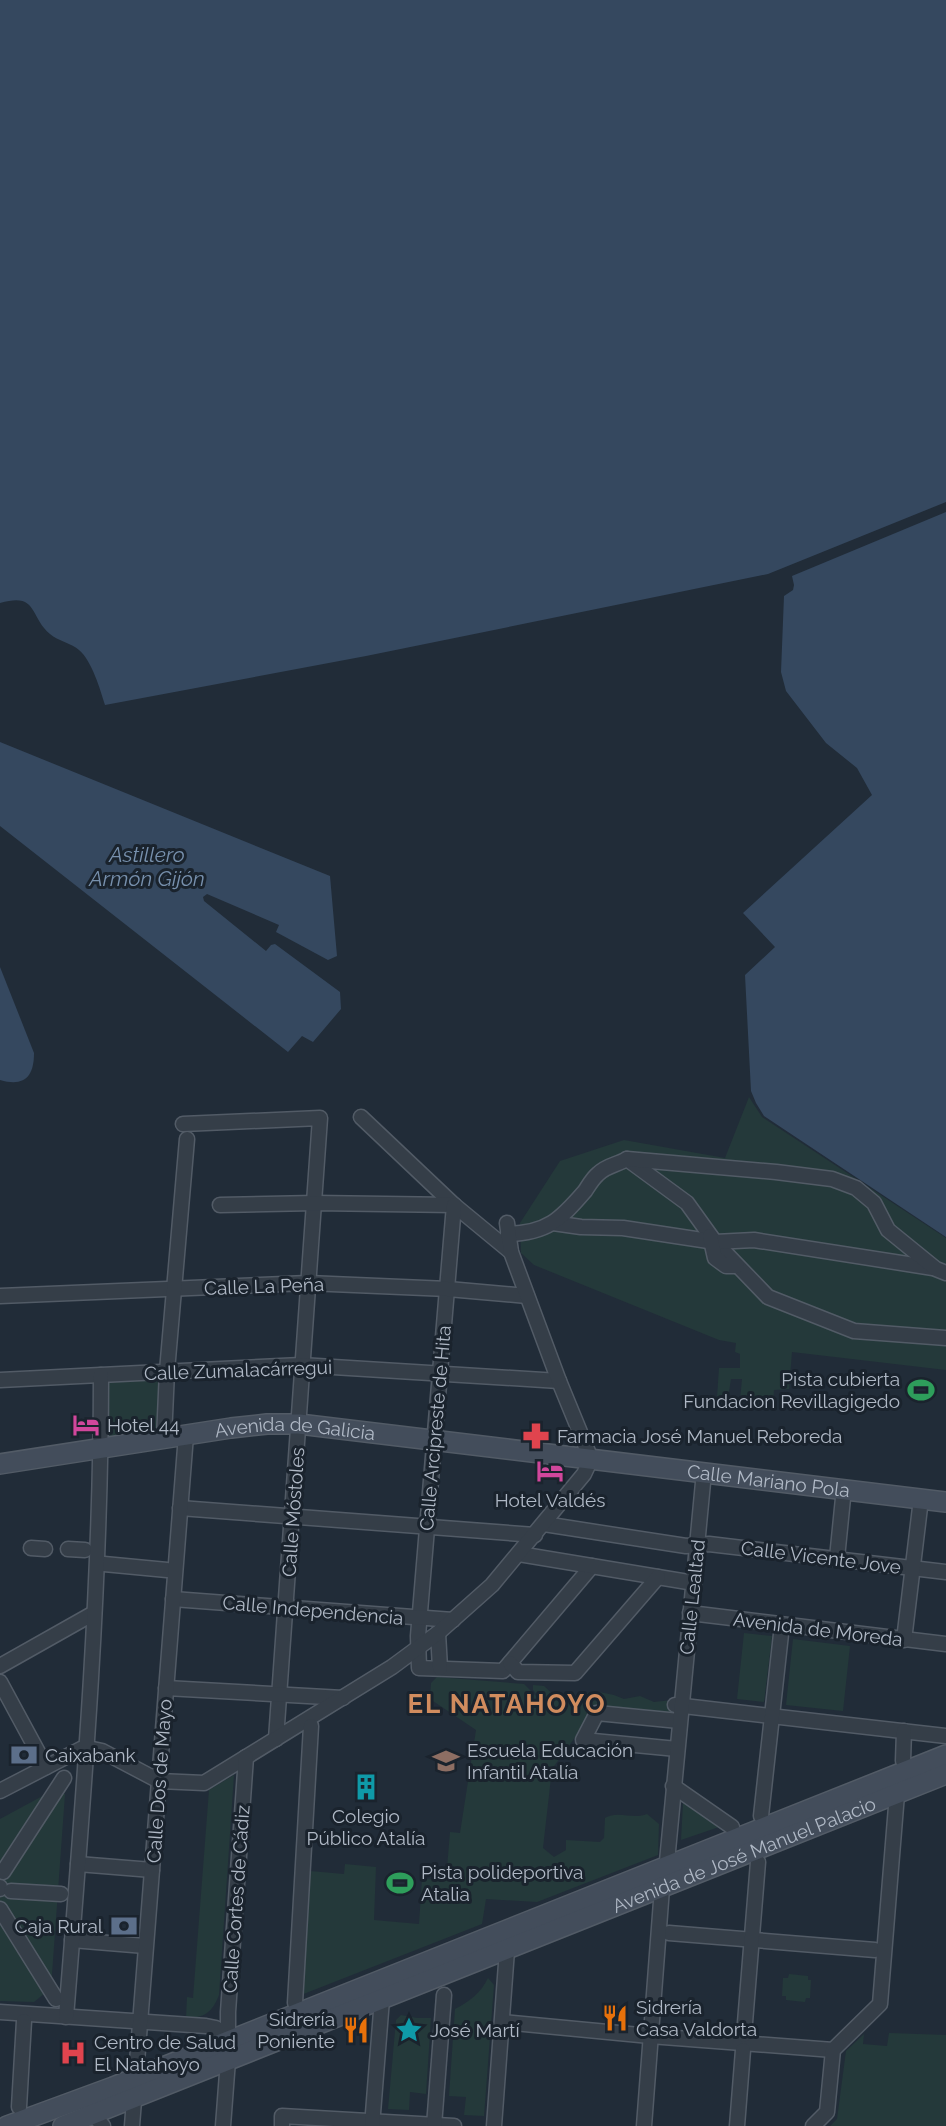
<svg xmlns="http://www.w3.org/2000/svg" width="946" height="2126" font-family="Raleway,sans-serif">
<rect width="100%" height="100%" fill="#212c38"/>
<g fill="#24393a">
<path d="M749,1097L762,1117L946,1238V1370L792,1352L789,1389L774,1390L773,1404L740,1400L742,1379H731L728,1398L717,1397L719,1368H740V1354L735,1352L736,1343L719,1340L534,1265L521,1253L520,1223L560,1161L624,1140L725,1158Z"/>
<path d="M161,1378L158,1431L105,1439V1380Z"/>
<path d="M744,1633L772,1636L764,1702L737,1699Z"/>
<path d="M793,1639L850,1646L843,1711L786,1705Z"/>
<path d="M437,1677L524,1684L547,1707L533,1690V1685L544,1686L556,1697L566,1700L594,1691L614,1695L624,1699L640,1696L654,1702L672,1700L670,1716L597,1707L552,1769L543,1848L554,1857L566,1850V1840L600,1842L604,1838L605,1818C618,1810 633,1820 647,1814L659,1824L658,1855L537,1902L486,1899L482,1924L301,1995L310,1871L344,1874L345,1864L376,1867L374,1920L419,1924L422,1879L446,1880L450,1832L460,1833L476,1730L430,1699L431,1683Z"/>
<path d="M234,1775L219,1995C212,2013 204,2018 186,2018L187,1997L193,1998L209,1790Z"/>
<path d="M48,1793L65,1794L51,1988L34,2002L0,2001V1819Z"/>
<path d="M683,1803L719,1827L681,1840Z"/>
<path d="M789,1974L808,1976V1980H811L810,1998H806L805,2002L786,2000V1996H782L783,1978H788Z"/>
<path d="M488,1978L494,1985L484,2116L464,2115L466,2097L449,2096L455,2009C469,2002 481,1993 488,1978Z"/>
<path d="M401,2015L417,2018H431L426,2094L410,2092L409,2110L388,2109L396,2020Z"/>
<path d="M889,2033L946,2035V2126H830L837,2119L846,2051L864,2034L863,2044L887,2046Z"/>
</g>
<g fill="#35485f">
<path d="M0,0H946V502L768,574L366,656L105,705C100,689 92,661 79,650C71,643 58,641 50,634C29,616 38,592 0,603Z"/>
<path d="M946,512V1237L764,1116L756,1103L751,1091L745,975L775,947L743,913L872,795L857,768L826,743L786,691L781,672L784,596L793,590L794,585L792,576Z"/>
<path d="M0,742L330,876L337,956L328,960L276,932L279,925L207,894L203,897L204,901L266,951L271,945L275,944L340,992L341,1009L313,1042L302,1036L288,1052L0,826Z"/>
<path d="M0,967L34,1053C34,1077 24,1087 0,1080Z"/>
</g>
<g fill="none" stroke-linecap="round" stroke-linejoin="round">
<g stroke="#525b66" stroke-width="17">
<g id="street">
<path d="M361,1117L454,1205L511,1252"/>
<path d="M183,1124L320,1118L276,1739"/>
<path d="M627,1159L687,1203L715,1242L768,1297L854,1331L946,1338"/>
<path d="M220,1205L315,1203L454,1205"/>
<path d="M454,1205L418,1636L419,1668L503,1671L592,1566"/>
<path d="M553,1223L581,1227L623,1228L715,1242L754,1240L933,1268"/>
<path d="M508,1234C547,1233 560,1220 585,1191C589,1185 593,1178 598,1174C607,1165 617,1165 627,1159L776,1172L832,1179L856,1188L874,1203L888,1230L936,1269L946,1273"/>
<path d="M710,1236L715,1258L726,1266H737"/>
<path d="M0,1296L308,1283L448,1289L527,1296"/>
<path d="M0,1380L301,1365L559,1381"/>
<path d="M164,1438L167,1371L187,1139"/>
<path d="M180,1508L535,1535"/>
<path d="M544,1524L686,1546L709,1544L946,1572"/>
<path d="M31,1548L45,1549"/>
<path d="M68,1549L85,1550"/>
<path d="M519,1554L694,1583"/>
<path d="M837,1558L843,1498"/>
<path d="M104,1564L167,1570"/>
<path d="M173,1599L453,1620"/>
<path d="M690,1613L946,1644"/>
<path d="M438,1633L440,1668"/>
<path d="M904,1640L921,1499"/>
<path d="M510,1663L518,1672L575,1673L658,1577"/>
<path d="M0,1666L94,1613"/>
<path d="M0,1682L46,1767"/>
<path d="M166,1688L343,1698"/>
<path d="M675,1705L946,1736"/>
<path d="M677,1749L583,1740L597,1713L679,1721"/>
<path d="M903,1761L904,1731"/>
<path d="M673,1786L732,1827"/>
<path d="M0,1791L81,1749L88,1748L102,1751L159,1781L204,1783L392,1667L438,1633L492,1585L584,1474L591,1459L559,1381L511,1252L507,1223"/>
<path d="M761,1816L781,1634"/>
<path d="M78,1864L152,1870"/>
<path d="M3,1872L64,1778"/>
<path d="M666,1872L704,1472"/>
<path d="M0,1887V1889"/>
<path d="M11,1891L61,1894"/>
<path d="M0,1909L56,1999"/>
<path d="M669,1933L875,1950"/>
<path d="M72,1940L145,1946"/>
<path d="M295,2003L311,1726"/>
<path d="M0,2012L206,2026L216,2028L228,2041"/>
<path d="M66,2017C83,1803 101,1590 101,1375"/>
<path d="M503,2022L650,2036L833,2050"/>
<path d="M744,2035L758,1862"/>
<path d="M19,2107L24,2021"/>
<path d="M93,2114L103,2126"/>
<path d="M132,2126L186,1435"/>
<path d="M223,2126L228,2060V2012L246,1757"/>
<path d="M282,2126V2116L454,2126"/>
<path d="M372,2126L382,1999L385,1992"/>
<path d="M434,2126L444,1995"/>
<path d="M494,2126L507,1950L503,1943"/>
<path d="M644,2126L662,1888"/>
<path d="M737,2126L743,2050"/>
<path d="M813,2126L827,2112L833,2050L880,2004L897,1794"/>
</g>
</g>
<g stroke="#525b66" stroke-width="22">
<g id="secondary">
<path id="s1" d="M0,1464L231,1428L267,1424H299L946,1502"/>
<path d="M7,2126L113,2087L946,1755"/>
<path id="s2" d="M63,2126L946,1774"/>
</g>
</g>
<use href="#street" stroke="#353e48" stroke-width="14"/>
<use href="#secondary" stroke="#434d5b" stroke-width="19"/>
</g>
<defs>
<g id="stadium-bare" transform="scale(2.1)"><path d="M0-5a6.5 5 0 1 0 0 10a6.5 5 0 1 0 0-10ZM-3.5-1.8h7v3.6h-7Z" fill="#2e9e5b" stroke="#1a232d" stroke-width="2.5" paint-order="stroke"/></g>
<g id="hotel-bare" transform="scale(2.1)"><path d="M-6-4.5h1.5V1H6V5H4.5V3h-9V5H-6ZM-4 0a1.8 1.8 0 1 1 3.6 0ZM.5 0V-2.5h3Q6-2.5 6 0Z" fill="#d1479c" stroke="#1a232d" stroke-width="2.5" paint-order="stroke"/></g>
<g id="pharmacy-bare" transform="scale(2.1)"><path d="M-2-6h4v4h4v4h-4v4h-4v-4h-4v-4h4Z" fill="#e0444e" stroke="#1a232d" stroke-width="2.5" paint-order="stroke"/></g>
<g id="bank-bare" transform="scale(2.1)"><path d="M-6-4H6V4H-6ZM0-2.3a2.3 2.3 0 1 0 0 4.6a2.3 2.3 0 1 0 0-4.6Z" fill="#5c6f8a" stroke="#1a232d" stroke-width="2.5" paint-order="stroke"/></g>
<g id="school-bare" transform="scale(2.1)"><path d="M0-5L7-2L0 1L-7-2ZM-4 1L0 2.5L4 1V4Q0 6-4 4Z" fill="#8d6e63" stroke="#1a232d" stroke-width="2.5" paint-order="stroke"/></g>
<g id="building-bare" transform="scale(2.1)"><path d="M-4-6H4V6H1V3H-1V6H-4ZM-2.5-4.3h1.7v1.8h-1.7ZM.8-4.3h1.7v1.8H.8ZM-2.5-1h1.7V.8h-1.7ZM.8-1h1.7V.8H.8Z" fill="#0f9aa8" stroke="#1a232d" stroke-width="2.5" paint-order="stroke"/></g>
<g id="restaurant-bare" transform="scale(2.1)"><path d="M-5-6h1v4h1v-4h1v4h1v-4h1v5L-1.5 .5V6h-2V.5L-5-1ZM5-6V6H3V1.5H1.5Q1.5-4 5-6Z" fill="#e8710a" stroke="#1a232d" stroke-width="2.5" paint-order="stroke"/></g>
<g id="sight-bare" transform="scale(2.1)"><path d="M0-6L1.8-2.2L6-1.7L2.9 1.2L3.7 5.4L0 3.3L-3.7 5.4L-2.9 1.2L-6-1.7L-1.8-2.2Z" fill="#0f9aa8" stroke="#1a232d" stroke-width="2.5" paint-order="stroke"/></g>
<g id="hospital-bare" transform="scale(2.1)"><path d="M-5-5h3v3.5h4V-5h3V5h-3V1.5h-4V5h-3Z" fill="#e0444e" stroke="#1a232d" stroke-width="2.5" paint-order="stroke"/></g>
</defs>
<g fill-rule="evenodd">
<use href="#stadium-bare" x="921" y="1390"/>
<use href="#hotel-bare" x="86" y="1425"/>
<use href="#pharmacy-bare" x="536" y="1436"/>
<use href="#hotel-bare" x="550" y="1471"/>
<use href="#bank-bare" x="24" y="1755"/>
<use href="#school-bare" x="446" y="1761"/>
<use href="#building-bare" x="366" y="1787"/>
<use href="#stadium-bare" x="400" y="1883"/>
<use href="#bank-bare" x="124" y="1926"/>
<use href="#restaurant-bare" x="615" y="2018"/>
<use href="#restaurant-bare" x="356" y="2030"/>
<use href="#sight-bare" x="409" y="2030"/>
<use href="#hospital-bare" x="73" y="2053"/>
</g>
<g text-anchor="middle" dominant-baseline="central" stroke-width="6" stroke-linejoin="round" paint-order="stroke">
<g font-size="19" fill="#afb8c5" stroke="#1a232d">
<text transform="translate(264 1286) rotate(-2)">Calle La Peña</text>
<text transform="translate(238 1370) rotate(-2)">Calle Zumalacárregui</text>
<text transform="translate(435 1428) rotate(-85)">Calle Arcipreste de Hita</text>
<text stroke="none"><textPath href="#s1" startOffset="298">Avenida de Galicia</textPath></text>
<text stroke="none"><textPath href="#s1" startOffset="775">Calle Mariano Pola</textPath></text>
<text transform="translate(293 1512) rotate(-86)">Calle Móstoles</text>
<text transform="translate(821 1557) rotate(7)">Calle Vicente Jove</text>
<text transform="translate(692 1597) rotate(-84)">Calle Lealtad</text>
<text transform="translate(313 1610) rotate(5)">Calle Independencia</text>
<text transform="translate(818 1629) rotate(7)">Avenida de Moreda</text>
<text transform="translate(159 1781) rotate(-86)">Calle Dos de Mayo</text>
<text stroke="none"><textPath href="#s2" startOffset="733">Avenida de José Manuel Palacio</textPath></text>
<text transform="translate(236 1899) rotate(-86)">Calle Cortes de Cádiz</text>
</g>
<g font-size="19" fill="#afb8c5" stroke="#1a232d" text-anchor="start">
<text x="900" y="1379" text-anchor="end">Pista cubierta<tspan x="900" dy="22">Fundacion Revillagigedo</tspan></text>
<text x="107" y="1425">Hotel 44</text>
<text x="557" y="1436">Farmacia José Manuel Reboreda</text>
<text x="550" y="1500" text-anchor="middle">Hotel Valdés</text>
<text x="467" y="1750">Escuela Educación<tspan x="467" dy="22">Infantil Atalía</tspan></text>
<text x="45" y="1755">Caixabank</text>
<text x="366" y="1816" text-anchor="middle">Colegio<tspan x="366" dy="22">Público Atalía</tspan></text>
<text x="421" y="1872">Pista polideportiva<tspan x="421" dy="22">Atalia</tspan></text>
<text x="103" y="1926" text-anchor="end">Caja Rural</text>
<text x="636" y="2007">Sidrería<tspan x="636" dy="22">Casa Valdorta</tspan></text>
<text x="335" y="2019" text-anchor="end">Sidrería<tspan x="335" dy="22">Poniente</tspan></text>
<text x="430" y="2030">José Martí</text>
<text x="94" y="2042">Centro de Salud<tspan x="94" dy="22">El Natahoyo</tspan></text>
</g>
<g font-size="21" font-style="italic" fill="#7790ad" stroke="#1a232d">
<text x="147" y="854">Astillero<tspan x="147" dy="24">Armón Gijón</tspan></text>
</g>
<g font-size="26" font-weight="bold" letter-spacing="2" fill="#d18c5e" stroke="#1a232d">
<text x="507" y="1704">EL NATAHOYO</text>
</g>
</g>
</svg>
